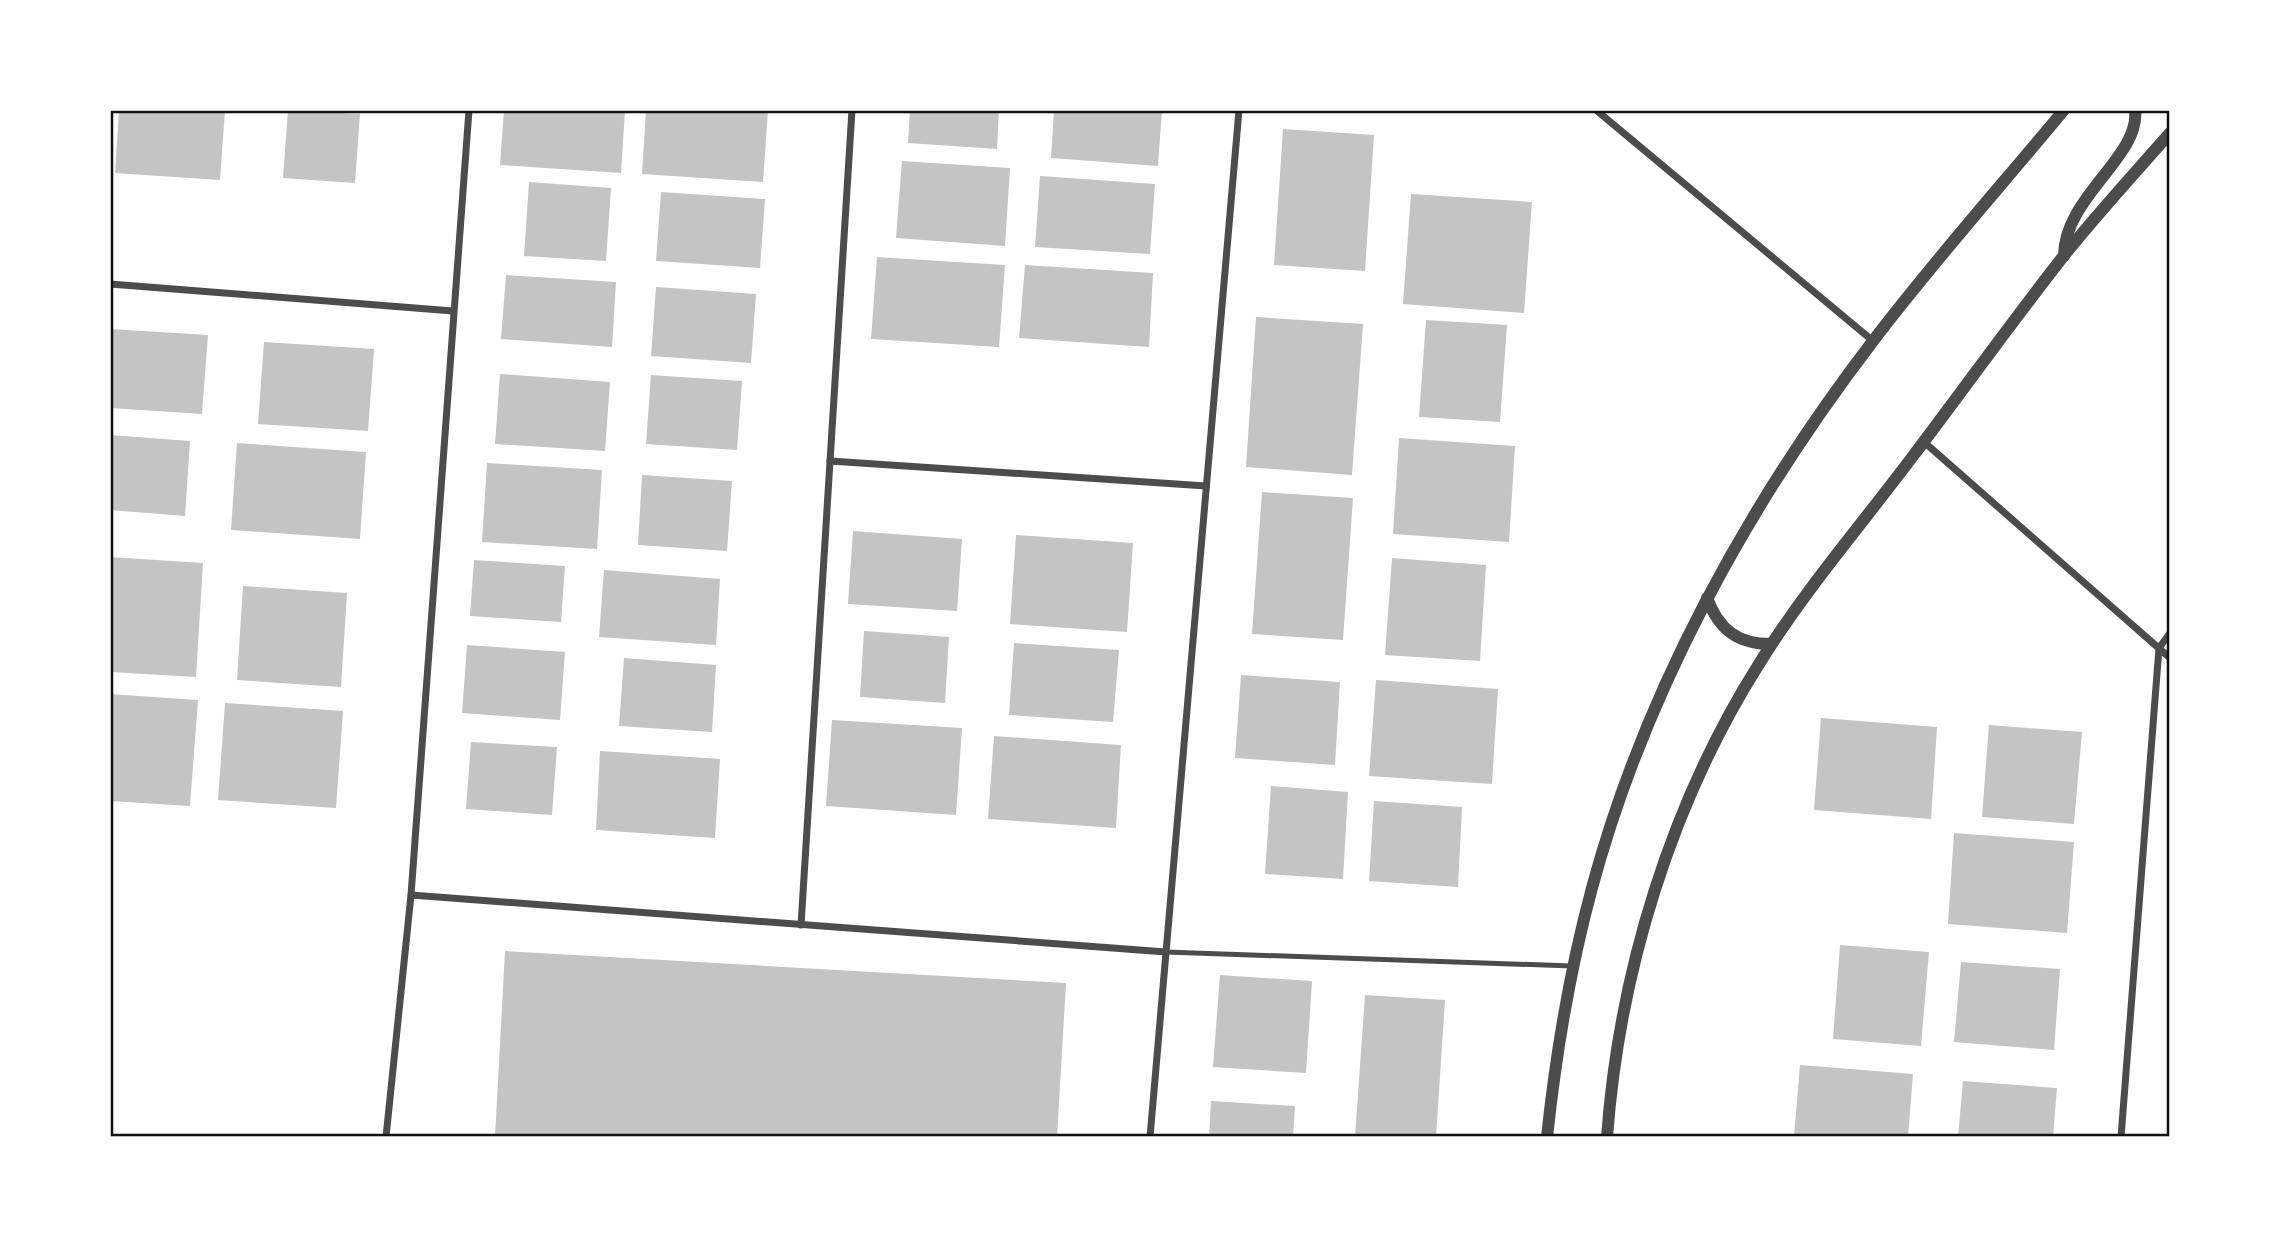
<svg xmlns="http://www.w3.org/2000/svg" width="2280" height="1247" font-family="Quicksand,sans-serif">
<rect width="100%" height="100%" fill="#fff"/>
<g fill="#c4c4c4">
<path d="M119,110H225L220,180L115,173Z"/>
<path d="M288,110L360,114L355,183L283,178Z"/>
<path d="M504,110H625L621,173L500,165Z"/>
<path d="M646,110H768L763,182L642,174Z"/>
<path d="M910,110H999L997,149L908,143Z"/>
<path d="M1054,110H1162L1158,166L1051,158Z"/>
<path d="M1283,129L1374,135L1365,271L1274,265Z"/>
<path d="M902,161L1010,168L1005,246L896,238Z"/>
<path d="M1040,176L1155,184L1150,254L1035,247Z"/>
<path d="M529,182L611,188L606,261L524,256Z"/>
<path d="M661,192L765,199L760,268L656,261Z"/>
<path d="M1411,194L1532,202L1524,313L1403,304Z"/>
<path d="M877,257L1005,265L999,347L871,339Z"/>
<path d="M1025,265L1153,273L1149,347L1019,338Z"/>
<path d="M506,275L616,282L612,347L501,339Z"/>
<path d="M656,287L756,294L751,363L651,356Z"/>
<path d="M1256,317L1363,324L1352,475L1246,467Z"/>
<path d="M1426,320L1507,325L1500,422L1419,417Z"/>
<path d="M110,329L208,335L202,414L110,408Z"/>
<path d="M264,342L374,349L368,431L258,424Z"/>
<path d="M500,374L610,382L605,451L495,444Z"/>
<path d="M651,375L742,381L737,450L646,444Z"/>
<path d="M110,435L190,441L185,516L110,510Z"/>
<path d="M1399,438L1515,446L1509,542L1393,534Z"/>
<path d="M237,443L366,452L360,539L231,530Z"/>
<path d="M487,463L602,470L597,549L482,542Z"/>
<path d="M642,475L732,481L727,551L638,545Z"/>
<path d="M1262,492L1353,498L1343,640L1252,634Z"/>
<path d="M853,531L962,539L957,611L848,604Z"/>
<path d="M1016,535L1133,543L1127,632L1010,624Z"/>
<path d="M110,557L203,563L196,677L110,672Z"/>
<path d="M1392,558L1486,565L1480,661L1385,655Z"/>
<path d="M474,560L565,566L561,622L470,616Z"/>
<path d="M604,570L720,579L716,645L599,637Z"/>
<path d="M243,586L347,593L341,687L237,680Z"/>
<path d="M864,631L949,637L945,703L860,697Z"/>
<path d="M1014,643L1119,650L1113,722L1009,715Z"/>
<path d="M467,645L565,652L560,720L462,713Z"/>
<path d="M624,658L716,665L712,732L619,726Z"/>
<path d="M1241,675L1340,682L1335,765L1235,758Z"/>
<path d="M1376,680L1498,689L1492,784L1369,776Z"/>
<path d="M110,694L198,700L190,806L110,801Z"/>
<path d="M225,703L343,711L336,808L218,800Z"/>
<path d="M1821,718L1937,727L1931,819L1814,810Z"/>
<path d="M832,720L962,728L956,815L826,806Z"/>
<path d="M1989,725L2082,732L2074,824L1982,817Z"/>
<path d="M994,736L1121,745L1116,828L988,819Z"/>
<path d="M471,742L557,747L552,815L466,809Z"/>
<path d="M600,751L720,759L715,838L596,830Z"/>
<path d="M1271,786L1348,792L1343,879L1265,874Z"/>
<path d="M1374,801L1462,807L1458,887L1369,881Z"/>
<path d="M1954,833L2074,842L2067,933L1948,924Z"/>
<path d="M1840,945L1929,952L1921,1046L1833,1039Z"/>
<path d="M505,951L1066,983L1057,1137H495Z"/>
<path d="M1961,962L2060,969L2054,1050L1954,1042Z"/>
<path d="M1220,975L1312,981L1306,1073L1213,1067Z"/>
<path d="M1365,995L1445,1000L1436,1137H1355Z"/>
<path d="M1800,1065L1913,1074L1908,1137H1794Z"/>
<path d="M1963,1081L2057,1088L2053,1137H1958Z"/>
<path d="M1211,1101L1295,1106L1293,1137H1209Z"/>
</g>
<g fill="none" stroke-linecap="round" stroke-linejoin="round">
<path stroke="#4c4c4c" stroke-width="5" d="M1166,952L1572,966"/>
<g stroke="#4c4c4c" stroke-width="7">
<path d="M1596,110L1873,341"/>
<path d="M110,284L453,311"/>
<path d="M1924,442L2170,658"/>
<path d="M830,461L1206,486"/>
<path d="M411,895L1166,952"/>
<path d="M801,925L852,110"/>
<path d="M386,1137L411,895L469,110"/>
<path d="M1150,1137L1239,110"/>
<path d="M2121,1137L2159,648L2170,633"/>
</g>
<g stroke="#4c4c4c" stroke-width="12">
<path d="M2064,256C2064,197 2141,156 2135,110"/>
<path d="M1707,598C1719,630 1738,644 1771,644"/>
<path d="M1547,1137C1556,1053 1570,969 1592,888C1645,691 1749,503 1873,341C1933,262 2000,187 2064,110"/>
<path d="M1607,1137C1619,973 1671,803 1759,664C1804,591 1862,524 1913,456C1963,390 2011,323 2062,258C2096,215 2134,174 2170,133"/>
</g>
</g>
<rect width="2280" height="1247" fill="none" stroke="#ffffff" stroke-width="224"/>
<rect x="112" y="112" width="2056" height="1023" fill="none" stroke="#111" stroke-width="2.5"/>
</svg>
